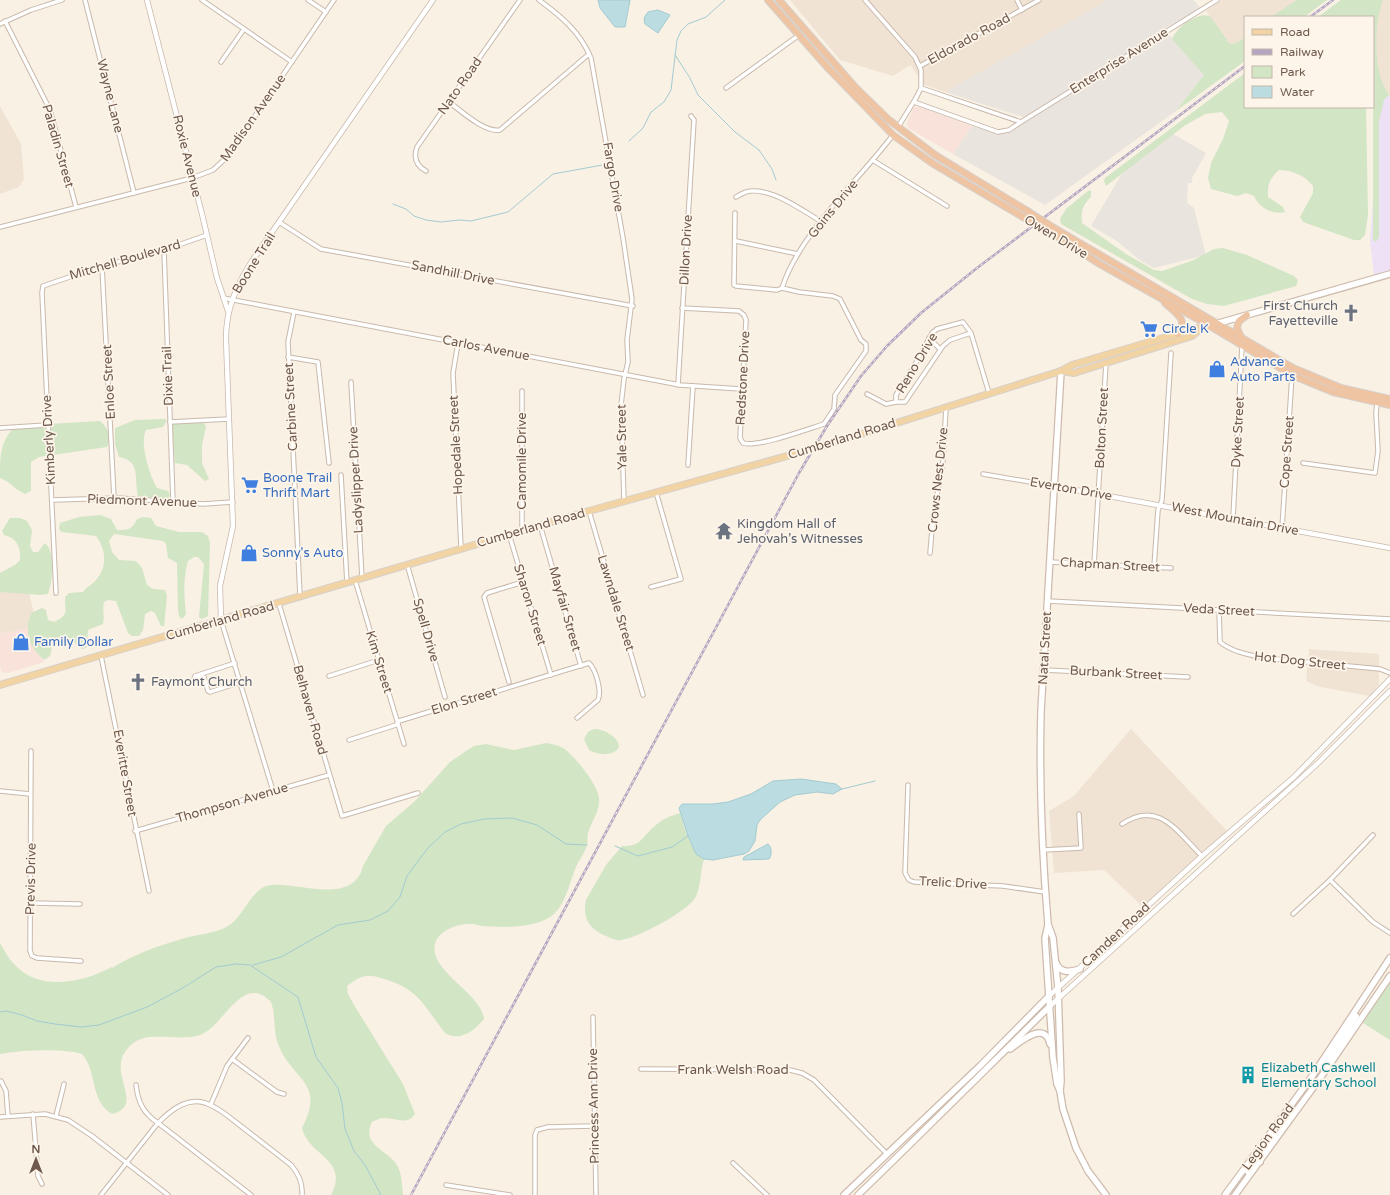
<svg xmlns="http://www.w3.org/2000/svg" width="1390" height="1195" font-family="'Varela Round',sans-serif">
<rect width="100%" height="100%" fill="#f9f1e4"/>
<g fill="#f0e3d4">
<path d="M790,0H1108L945,92L925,85L910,65L893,76L840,60Z"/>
<path d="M1222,0H1299L1276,17H1245V40L1233,48L1206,11Z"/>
<path d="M1371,0H1390V96L1381,98Z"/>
<path d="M0,106L21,144L24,179L19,187L0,194Z"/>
<path d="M0,591L29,593L37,626L0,634Z"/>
<path d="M1309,649L1379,654V685L1370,696L1320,687L1306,681Z"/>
<path d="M1131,729L1227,831L1143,907L1104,870L1054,873L1049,811L1074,796Z"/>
</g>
<g fill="#f9e2d9">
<path d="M914,107H919L972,126L953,154L908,128L907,123Z"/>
<path d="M27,628L39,655L44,662L8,673L2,672L0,668V634Z"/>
</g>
<g fill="#eae4de">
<path d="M1108,0H1194L1200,8L1164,29L1204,75L1176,111L1045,205L953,154L972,126L995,133L1003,134L1010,133L1029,119L945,92Z"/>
<path d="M1173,134L1206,153L1192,178V183H1188L1187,203L1194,208L1206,255L1154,268L1141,261L1117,241L1091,226L1124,170Z"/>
</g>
<path fill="#eee1f6" d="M1390,96V271L1374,275L1370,241L1381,98Z"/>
<g fill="#d2e5c5">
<path d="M773,0H776L849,83L847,85Z"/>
<path d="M1297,0H1327L1304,17H1271Z"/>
<path d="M1341,0H1383C1374,21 1373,74 1388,93V96L1384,100L1379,122V237L1376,242L1373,240V17H1318Z"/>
<path d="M1204,15L1210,16L1230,44L1237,43L1245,37V61L1176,111L1204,75L1172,39C1178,26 1190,18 1204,15Z"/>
<path d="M1245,73V107H1366L1368,215L1365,235L1360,240H1354L1303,222L1300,217L1313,193V186C1304,175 1292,170 1279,170C1270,178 1267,185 1268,197L1283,207L1285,212C1273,215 1259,208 1254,196L1246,193L1237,196L1211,189L1208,178L1211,163L1223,139L1229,121L1222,112L1205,114L1184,126L1106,186L1104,181L1105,178Z"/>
<path d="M1089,190L1091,191V197C1082,206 1081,211 1082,223L1126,254L1154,270L1162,271L1194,260L1214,249L1223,248L1247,255L1294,276L1298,280L1296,286L1224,306L1207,304L1192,299L1061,224L1060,219L1066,209Z"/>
<path d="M164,419L167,420L163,427L146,430C139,443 150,476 157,488L168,491L170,495L168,499L138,496C134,478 141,461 119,457L115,444V428L135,420Z"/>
<path d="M100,421C108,428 112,436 107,447L39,457L31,462V491L25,494C14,489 11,482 0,478C0,455 0,442 15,426Z"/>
<path d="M202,421L206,426L202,445V463L209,479L205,481L187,465L175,463L172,425L174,423Z"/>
<path d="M100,515L111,519L117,530C128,530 132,530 137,519L143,517L151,518L156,526L179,532H202L208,536L210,543L208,616L202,619L199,617L204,564L198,557H194L188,561C183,578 184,596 186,614L182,619L179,616L178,611L177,563L168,558L166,544L163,541L114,534L109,541L112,552L119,560L136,561L142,568L147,585L153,589L165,590L167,596L164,626H161L155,613L151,611L145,614L143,630L139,636H132L128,633L116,601L108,600L104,602C102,609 105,616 103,624L88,630L87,647L83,649L80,648L74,642L67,641L52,647L50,656L44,660C29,646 24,633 31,613L42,608L46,610L48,620L54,622C69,615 65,612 65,597L69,593L83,592C87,586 92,585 96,580C108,567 106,549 96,536L62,532L59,529L60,523L79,517Z"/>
<path d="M10,518H20L27,521L32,530L30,546L33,552H38L45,543C56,552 53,581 48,594L40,595L0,592V573L15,565L20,560C21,547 17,538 4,535L2,531Z"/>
<path d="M594,729C603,729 618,736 619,747C613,757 598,755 589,750L584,739L588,732Z"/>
<path d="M546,743C552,744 557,745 563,748C574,755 599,786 599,799C600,812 591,822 588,833C587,837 588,841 587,845C585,853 579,860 576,867C570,881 566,903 554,914C539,928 504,928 484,926C480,926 476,924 472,924C460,923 441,929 436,941C424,969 482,993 484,1019C474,1031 460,1042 445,1033C424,1006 419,989 384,979C367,973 361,975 347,986L348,994L354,1005L403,1084L415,1114C407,1126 396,1118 385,1118C380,1118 376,1120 372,1122C360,1147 391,1150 398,1167C402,1175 402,1186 403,1195H331C350,1159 308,1156 302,1128C326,1081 293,1082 278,1044C273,1031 276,1015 271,1002C244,973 225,1022 204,1033C180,1046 143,1023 125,1052C109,1075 145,1106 112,1114C89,1100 98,1072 82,1054C64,1048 20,1050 0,1054V943C5,951 9,960 16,966C41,992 84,982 112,967V968C133,955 157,946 182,939C197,934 215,934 228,926C245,916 251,887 271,885C298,882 354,906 363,866L386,826L415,801L450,762L466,751L474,746L486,744L514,750Z"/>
<path d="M680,813C685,829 689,849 704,859C700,871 701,889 695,898C686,912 638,938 621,940C616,941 611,938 606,936C590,929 582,919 586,900L606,865L622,846C642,847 642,836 655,826C662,819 671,816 680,813Z"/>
<path d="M1390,979V1040L1363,1023Z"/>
</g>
<g fill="#bbdce1" stroke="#a3cbd1">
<path d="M598,0H630L625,27H615L600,8Z"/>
<path d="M658,10L670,15L658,33L645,24L644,18L648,12Z"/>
<path d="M801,779L836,784L842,789L833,794L817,792L795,795L780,802L760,820L757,825L755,841L749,851L744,854L713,860L704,859L696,854L688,836L679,808L682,804H713L728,802L751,794L773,781Z"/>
<path d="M768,844C772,847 772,855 769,859L743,860L744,857Z"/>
</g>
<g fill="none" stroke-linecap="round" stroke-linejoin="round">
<g stroke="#a3cbd1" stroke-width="1">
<path d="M675,55L690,78L698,95L735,132L759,150L772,169L776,180"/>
<path d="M629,141L643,128L651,112L664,102L671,90L677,40L681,31L688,24L706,17L725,0"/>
<path d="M393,204L406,209L414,216L426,220L441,222L460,220L471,221L508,212L553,174L608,164"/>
<path d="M842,789L875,781"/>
<path d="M615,846L638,856L672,847L688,836"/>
<path d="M253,965L281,957L338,925L370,920L388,911L400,897L407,876L427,849L445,832L461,824L484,819L512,818L537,825L566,844L587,845"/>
<path d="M0,1012L6,1011L22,1015L37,1021L55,1024L81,1027L99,1025L147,1007L181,989L216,967L236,964L250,965L298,997L316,1057L338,1088L342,1103L345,1129L354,1151L365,1165L381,1195"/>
</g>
<g stroke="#c9b9ac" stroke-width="5.5">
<g id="minor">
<path d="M85,0L134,193"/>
<path d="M202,0L292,62"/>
<path d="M308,0L326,12"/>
<path d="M539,0C561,16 580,32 591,58L623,238L632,299L627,340L628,362L624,379L621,405L624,501"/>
<path d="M865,0L915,57L921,70V88L916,98L898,127"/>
<path d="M1017,0L1022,10"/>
<path d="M5,21L50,110L76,207"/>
<path d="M0,24L31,10L62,0"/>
<path d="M221,62L244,29"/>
<path d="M920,66L1039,0"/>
<path d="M726,88L799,35"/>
<path d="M921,88L1021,122L1217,0"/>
<path d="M449,102C461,111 485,133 500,130L589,54"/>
<path d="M914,102L998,132L1009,130L1021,122"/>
<path d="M874,161L947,206"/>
<path d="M426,171C417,166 413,158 417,147L520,0"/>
<path d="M736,197C741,194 746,191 751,191C774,189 803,211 822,222"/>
<path d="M735,213L734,285L736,286L777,290L782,288"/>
<path d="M279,222L321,249L633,306"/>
<path d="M0,227L192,178L213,170L227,157L334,0"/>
<path d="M736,241L798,254"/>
<path d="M164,250L173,501"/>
<path d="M102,266L114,498"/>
<path d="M782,288C799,234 859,180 893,135"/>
<path d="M223,298L680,385L741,389"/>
<path d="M682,308L739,311L744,315L746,320L740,438L743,443C757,448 808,429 824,424L834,409L835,395L866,351V344L861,340L840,299L833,296L799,292L782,288"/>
<path d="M294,312L288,342L300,596"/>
<path d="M971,333L950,340L943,346L905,402H896V395L917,361L932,333L937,329L963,322L971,333L989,393"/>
<path d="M929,338L940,349"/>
<path d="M458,343L453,373L461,548"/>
<path d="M288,357L318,362L329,463"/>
<path d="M351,382L362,578"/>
<path d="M678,385L694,120L691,116"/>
<path d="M522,391V531"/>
<path d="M867,394L886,404L896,402"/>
<path d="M170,422L229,419"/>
<path d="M0,428L47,425"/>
<path d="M1303,463L1375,473L1378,451L1376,413L1377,403"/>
<path d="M688,465L693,386"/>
<path d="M983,474L1054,486"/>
<path d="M341,475L347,583"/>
<path d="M52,500L119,498L203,504L233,502"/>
<path d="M589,511L643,695"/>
<path d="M1233,518L1242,346"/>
<path d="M540,525L581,666"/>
<path d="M1282,528L1292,375"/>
<path d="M509,534L551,675"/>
<path d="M930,553L933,518L943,461L946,408"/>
<path d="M1050,562L1171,568"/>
<path d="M407,564L445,697"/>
<path d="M1094,565L1106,363"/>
<path d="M1154,567L1158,510L1162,500L1171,353"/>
<path d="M355,580L404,744"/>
<path d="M651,587L681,579L656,492"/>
<path d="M56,593L42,293L43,286L102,266L164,250L207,235"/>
<path d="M1048,601L1390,619"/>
<path d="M279,604L342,816L418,793"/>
<path d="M1219,610L1220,642C1232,652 1250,655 1265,658L1380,669L1390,673"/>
<path d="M221,620L273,791"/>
<path d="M101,656L149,891"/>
<path d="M235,663L195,676L194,679L204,677L208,691L210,692L241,682"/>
<path d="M1044,670L1188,677"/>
<path d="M329,676L379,660"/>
<path d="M509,682L484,597L487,593L523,582"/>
<path d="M349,740L396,725L399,721L589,663C596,670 602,691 598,700L577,718"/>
<path d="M31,751L30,951L32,956L37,958L81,961"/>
<path d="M908,785L905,873L909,880L914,882L1003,886L1045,892"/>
<path d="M0,791L30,794"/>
<path d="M1122,824C1159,799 1177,832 1202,856"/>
<path d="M135,831L329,775"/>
<path d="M1043,850L1081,848L1079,814"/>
<path d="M1330,880L1373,922L1390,933"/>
<path d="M31,903L80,904"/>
<path d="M1293,914L1330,880L1373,835"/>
<path d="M593,1017L596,1195"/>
<path d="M232,1059L277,1092L284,1094"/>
<path d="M641,1069L790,1070L802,1073L814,1080L887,1154"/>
<path d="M1,1081L6,1091L8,1116"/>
<path d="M136,1085C138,1102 143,1113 158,1123C193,1088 208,1100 242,1127C258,1139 274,1152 291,1165C299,1174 303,1183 302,1195"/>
<path d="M211,1104L227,1066L248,1038"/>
<path d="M33,1114L38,1176L42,1184"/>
<path d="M56,1116L64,1084"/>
<path d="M0,1117L45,1114L68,1120L92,1136L168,1195"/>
<path d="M733,1163L767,1195"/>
<path d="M446,1185L510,1195"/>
<path d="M101,1195L158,1123L251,1195"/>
<path d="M535,1195V1135L537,1130L548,1127L594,1126"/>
</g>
</g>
<g stroke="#c9b9ac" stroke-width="6">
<g id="tertiary">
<path d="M147,0L202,214L217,278L228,311"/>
<path d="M1054,486L1390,548"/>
<path d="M221,620L220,586L233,526L226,339C226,309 236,286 252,261L433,0"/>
<path d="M1049,996L1202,856L1294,777L1390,679"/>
<path d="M1050,1006L1317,764L1390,691"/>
</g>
</g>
<g stroke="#cebbad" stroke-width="8">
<g id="secondary">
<path d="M1219,323L1390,274"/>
<path d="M1061,371L1041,711C1039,783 1042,853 1048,924L1053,938L1058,988L1061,1081L1060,1091L1063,1109L1076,1148L1088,1171L1106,1195"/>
<path d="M1048,925L1045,938L1053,1058L1057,1084L1060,1091"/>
<path d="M1056,963C1061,974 1070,972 1080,969"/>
<path d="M1010,1049C1020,1042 1045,1020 1050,1044"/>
<path d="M1326,1070L1324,1068L1356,1016"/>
<path d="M1260,1162L1259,1157L1273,1137L1274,1131"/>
<path d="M1248,1172L1255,1162L1253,1158"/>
<path d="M844,1195L980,1066L1049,996"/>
<path d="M858,1195C922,1133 986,1069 1050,1006"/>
<path d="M1225,1195L1313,1075L1390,958"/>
<path d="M1235,1195L1326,1070L1390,976"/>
</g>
</g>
<g stroke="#d7d1cd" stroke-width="8">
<g id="primary">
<path d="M1062,371L1074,373L1192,336L1200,329"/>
<path d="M833,443L1061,371L1072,365L1190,330L1214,325"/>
<path d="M0,685L589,511L798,453"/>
</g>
</g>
<g stroke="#d7d1cd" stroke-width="8">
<g id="trunk">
<path d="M768,0L828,68L893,135L932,163L1023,217"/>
<path d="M779,0L855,87L889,120L935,155L1029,212"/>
<path d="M1054,228L1293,368L1341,388L1390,399"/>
<path d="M1049,231L1098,263L1210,326L1292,375L1333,392L1390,405"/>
<path d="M1165,303C1176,313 1189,320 1178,334"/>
<path d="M1241,337L1237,328L1239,321L1247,315"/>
</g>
</g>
<use href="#minor" stroke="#fff" stroke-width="3.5"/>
<use href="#tertiary" stroke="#fff" stroke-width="4.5"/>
<use href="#secondary" stroke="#fff" stroke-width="5.5"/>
<use href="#primary" stroke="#f1d3a4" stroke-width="6"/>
<use href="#trunk" stroke="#efc4a3" stroke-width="6"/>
<g stroke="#b4a5c1" stroke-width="2.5">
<g id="rail">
<path d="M1310,17L1333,0"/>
<path d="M411,1195L799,473L827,426L861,376L887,346L921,313L977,268L1245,66"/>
</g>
</g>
<use href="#rail" stroke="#fdf5ea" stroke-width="1" stroke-dasharray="3" stroke-linecap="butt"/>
<g stroke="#d7d1cd" stroke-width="8" stroke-linecap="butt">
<path id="primary-bridge" d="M798,453L833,443"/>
</g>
<g stroke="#d7d1cd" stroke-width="8" stroke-linecap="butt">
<g id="trunk-bridge">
<path d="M1029,212L1054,228"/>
<path d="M1023,217L1049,231"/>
</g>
</g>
<use href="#primary-bridge" stroke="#f1d3a4" stroke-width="6"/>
<use href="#trunk-bridge" stroke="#efc4a3" stroke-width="6"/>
</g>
<defs>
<g id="church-bare" transform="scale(1.38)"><path d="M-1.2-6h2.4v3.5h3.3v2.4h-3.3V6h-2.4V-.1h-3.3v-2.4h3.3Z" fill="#6b7280" stroke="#fdf5ea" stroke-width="2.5" paint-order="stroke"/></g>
<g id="supermarket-bare" transform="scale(1.38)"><path d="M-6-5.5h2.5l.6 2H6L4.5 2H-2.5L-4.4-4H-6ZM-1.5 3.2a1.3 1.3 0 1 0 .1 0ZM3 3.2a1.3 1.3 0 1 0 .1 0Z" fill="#3f7fe0" stroke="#fdf5ea" stroke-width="2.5" paint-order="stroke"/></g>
<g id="shop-bare" transform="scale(1.38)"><path d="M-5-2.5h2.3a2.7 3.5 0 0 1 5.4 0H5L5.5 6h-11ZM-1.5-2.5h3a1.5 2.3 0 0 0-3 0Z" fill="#3f7fe0" stroke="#fdf5ea" stroke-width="2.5" paint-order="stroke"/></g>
<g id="temple-bare" transform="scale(1.38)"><path d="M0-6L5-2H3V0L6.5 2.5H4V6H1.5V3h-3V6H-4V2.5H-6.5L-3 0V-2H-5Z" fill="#6b7280" stroke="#fdf5ea" stroke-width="2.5" paint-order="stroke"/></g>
<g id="building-bare" transform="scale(1.38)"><path d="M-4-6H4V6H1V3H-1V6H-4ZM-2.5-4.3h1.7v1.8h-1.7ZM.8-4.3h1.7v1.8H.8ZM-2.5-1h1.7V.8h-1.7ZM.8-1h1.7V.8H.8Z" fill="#0f9aa8" stroke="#fdf5ea" stroke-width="2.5" paint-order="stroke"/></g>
</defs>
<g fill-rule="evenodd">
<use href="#church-bare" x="1351" y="313"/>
<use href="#supermarket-bare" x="1149" y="329"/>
<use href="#shop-bare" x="1217" y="369"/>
<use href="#supermarket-bare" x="250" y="485"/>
<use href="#temple-bare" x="724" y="531"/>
<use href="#shop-bare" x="249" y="553"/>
<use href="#shop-bare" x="21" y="642"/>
<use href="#church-bare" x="138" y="682"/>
<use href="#building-bare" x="1248" y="1075"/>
</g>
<g text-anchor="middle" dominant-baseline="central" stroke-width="3.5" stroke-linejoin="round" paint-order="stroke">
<g font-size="13" fill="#6f594d" stroke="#fdf5ea">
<text transform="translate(969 39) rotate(-29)">Eldorado Road</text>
<text transform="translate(1119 61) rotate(-32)">Enterprise Avenue</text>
<text transform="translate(460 86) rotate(-55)">Nato Road</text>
<text transform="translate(110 96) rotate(76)">Wayne Lane</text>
<text transform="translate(253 118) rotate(-55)">Madison Avenue</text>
<text transform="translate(58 146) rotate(74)">Paladin Street</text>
<text transform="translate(187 156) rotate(76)">Roxie Avenue</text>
<text transform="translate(613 177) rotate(80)">Fargo Drive</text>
<text transform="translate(833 209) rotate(-51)">Goins Drive</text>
<text transform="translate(1056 237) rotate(31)">Owen Drive</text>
<text transform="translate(686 250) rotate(-87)">Dillon Drive</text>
<text transform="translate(125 260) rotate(-16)">Mitchell Boulevard</text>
<text transform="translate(254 263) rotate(-58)">Boone Trail</text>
<text transform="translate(453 273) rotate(11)">Sandhill Drive</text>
<text transform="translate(486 348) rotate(11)">Carlos Avenue</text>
<text transform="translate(917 363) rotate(-59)">Reno Drive</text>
<text transform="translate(168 376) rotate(-92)">Dixie Trail</text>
<text transform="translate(743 378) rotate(-87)">Redstone Drive</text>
<text transform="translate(109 382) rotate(-93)">Enloe Street</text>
<text transform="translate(291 407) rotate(-93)">Carbine Street</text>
<text transform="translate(1102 428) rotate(-87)">Bolton Street</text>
<text transform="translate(1238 432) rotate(-87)">Dyke Street</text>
<text transform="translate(622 437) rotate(-91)">Yale Street</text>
<text transform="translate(842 439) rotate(-17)">Cumberland Road</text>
<text transform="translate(49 440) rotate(-93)">Kimberly Drive</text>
<text transform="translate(456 445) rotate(-93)">Hopedale Street</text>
<text transform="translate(1287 452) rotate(-86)">Cope Street</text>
<text transform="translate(522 461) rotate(-90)">Camomile Drive</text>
<text transform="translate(356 480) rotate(-93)">Ladyslipper Drive</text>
<text transform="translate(938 480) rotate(-84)">Crows Nest Drive</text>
<text transform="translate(1071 489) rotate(10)">Everton Drive</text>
<text transform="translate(142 501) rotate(2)">Piedmont Avenue</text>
<text transform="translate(1235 519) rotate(11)">West Mountain Drive</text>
<text transform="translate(531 528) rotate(-16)">Cumberland Road</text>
<text transform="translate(1110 565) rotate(3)">Chapman Street</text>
<text transform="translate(616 603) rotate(73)">Lawndale Street</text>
<text transform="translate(530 605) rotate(73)">Sharon Street</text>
<text transform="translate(565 609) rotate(74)">Mayfair Street</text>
<text transform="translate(1219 610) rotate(3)">Veda Street</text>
<text transform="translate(220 621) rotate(-16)">Cumberland Road</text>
<text transform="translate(426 630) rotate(74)">Spell Drive</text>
<text transform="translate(1045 648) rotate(-87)">Natal Street</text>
<text transform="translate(1300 661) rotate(6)">Hot Dog Street</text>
<text transform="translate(379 662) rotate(73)">Kim Street</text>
<text transform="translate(1116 673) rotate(3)">Burbank Street</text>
<text transform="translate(464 701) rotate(-17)">Elon Street</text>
<text transform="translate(310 710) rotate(74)">Belhaven Road</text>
<text transform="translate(125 773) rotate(80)">Everitte Street</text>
<text transform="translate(232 803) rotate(-16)">Thompson Avenue</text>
<text transform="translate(31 879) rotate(-89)">Previs Drive</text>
<text transform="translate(953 883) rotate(3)">Trelic Drive</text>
<text transform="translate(1116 935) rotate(-43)">Camden Road</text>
<text x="733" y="1070">Frank Welsh Road</text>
<text transform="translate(594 1106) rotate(-91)">Princess Ann Drive</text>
<text transform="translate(1268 1137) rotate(-54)">Legion Road</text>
</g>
<g font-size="13" fill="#5b616d" stroke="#fdf5ea" text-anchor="start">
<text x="1338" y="306" text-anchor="end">First Church<tspan x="1338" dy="15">Fayetteville</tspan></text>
<text x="737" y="524">Kingdom Hall of<tspan x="737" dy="15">Jehovah’s Witnesses</tspan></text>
<text x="151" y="682">Faymont Church</text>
</g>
<g font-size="13" fill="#366cbe" stroke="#fdf5ea" text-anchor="start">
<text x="1162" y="329">Circle K</text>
<text x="1230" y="362">Advance<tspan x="1230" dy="15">Auto Parts</tspan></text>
<text x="263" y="478">Boone Trail<tspan x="263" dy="15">Thrift Mart</tspan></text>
<text x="262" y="553">Sonny's Auto</text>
<text x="34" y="642">Family Dollar</text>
</g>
<g font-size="13" fill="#0d838f" stroke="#fdf5ea" text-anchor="start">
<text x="1261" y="1068">Elizabeth Cashwell<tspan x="1261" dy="15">Elementary School</tspan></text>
</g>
</g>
<rect x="1244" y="16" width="130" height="92" fill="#fdf5ea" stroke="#c4b7ab"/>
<rect x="1252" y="29" width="20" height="6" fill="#f1d3a4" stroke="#c4b7ab"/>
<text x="1280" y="36" font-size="12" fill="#6f594d">Road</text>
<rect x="1252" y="49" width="20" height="6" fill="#b4a5c1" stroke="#c4b7ab"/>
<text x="1280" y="56" font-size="12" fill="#6f594d">Railway</text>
<rect x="1252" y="66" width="20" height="12" fill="#d2e5c5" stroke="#c4b7ab"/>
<text x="1280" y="76" font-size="12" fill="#6f594d">Park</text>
<rect x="1252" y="86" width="20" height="12" fill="#bbdce1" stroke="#c4b7ab"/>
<text x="1280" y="96" font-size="12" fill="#6f594d">Water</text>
<g transform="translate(36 1159)" stroke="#fdf5ea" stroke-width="3" paint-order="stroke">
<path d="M0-3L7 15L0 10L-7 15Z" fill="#6f594d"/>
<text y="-6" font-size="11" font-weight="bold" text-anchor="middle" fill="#6f594d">N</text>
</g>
</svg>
